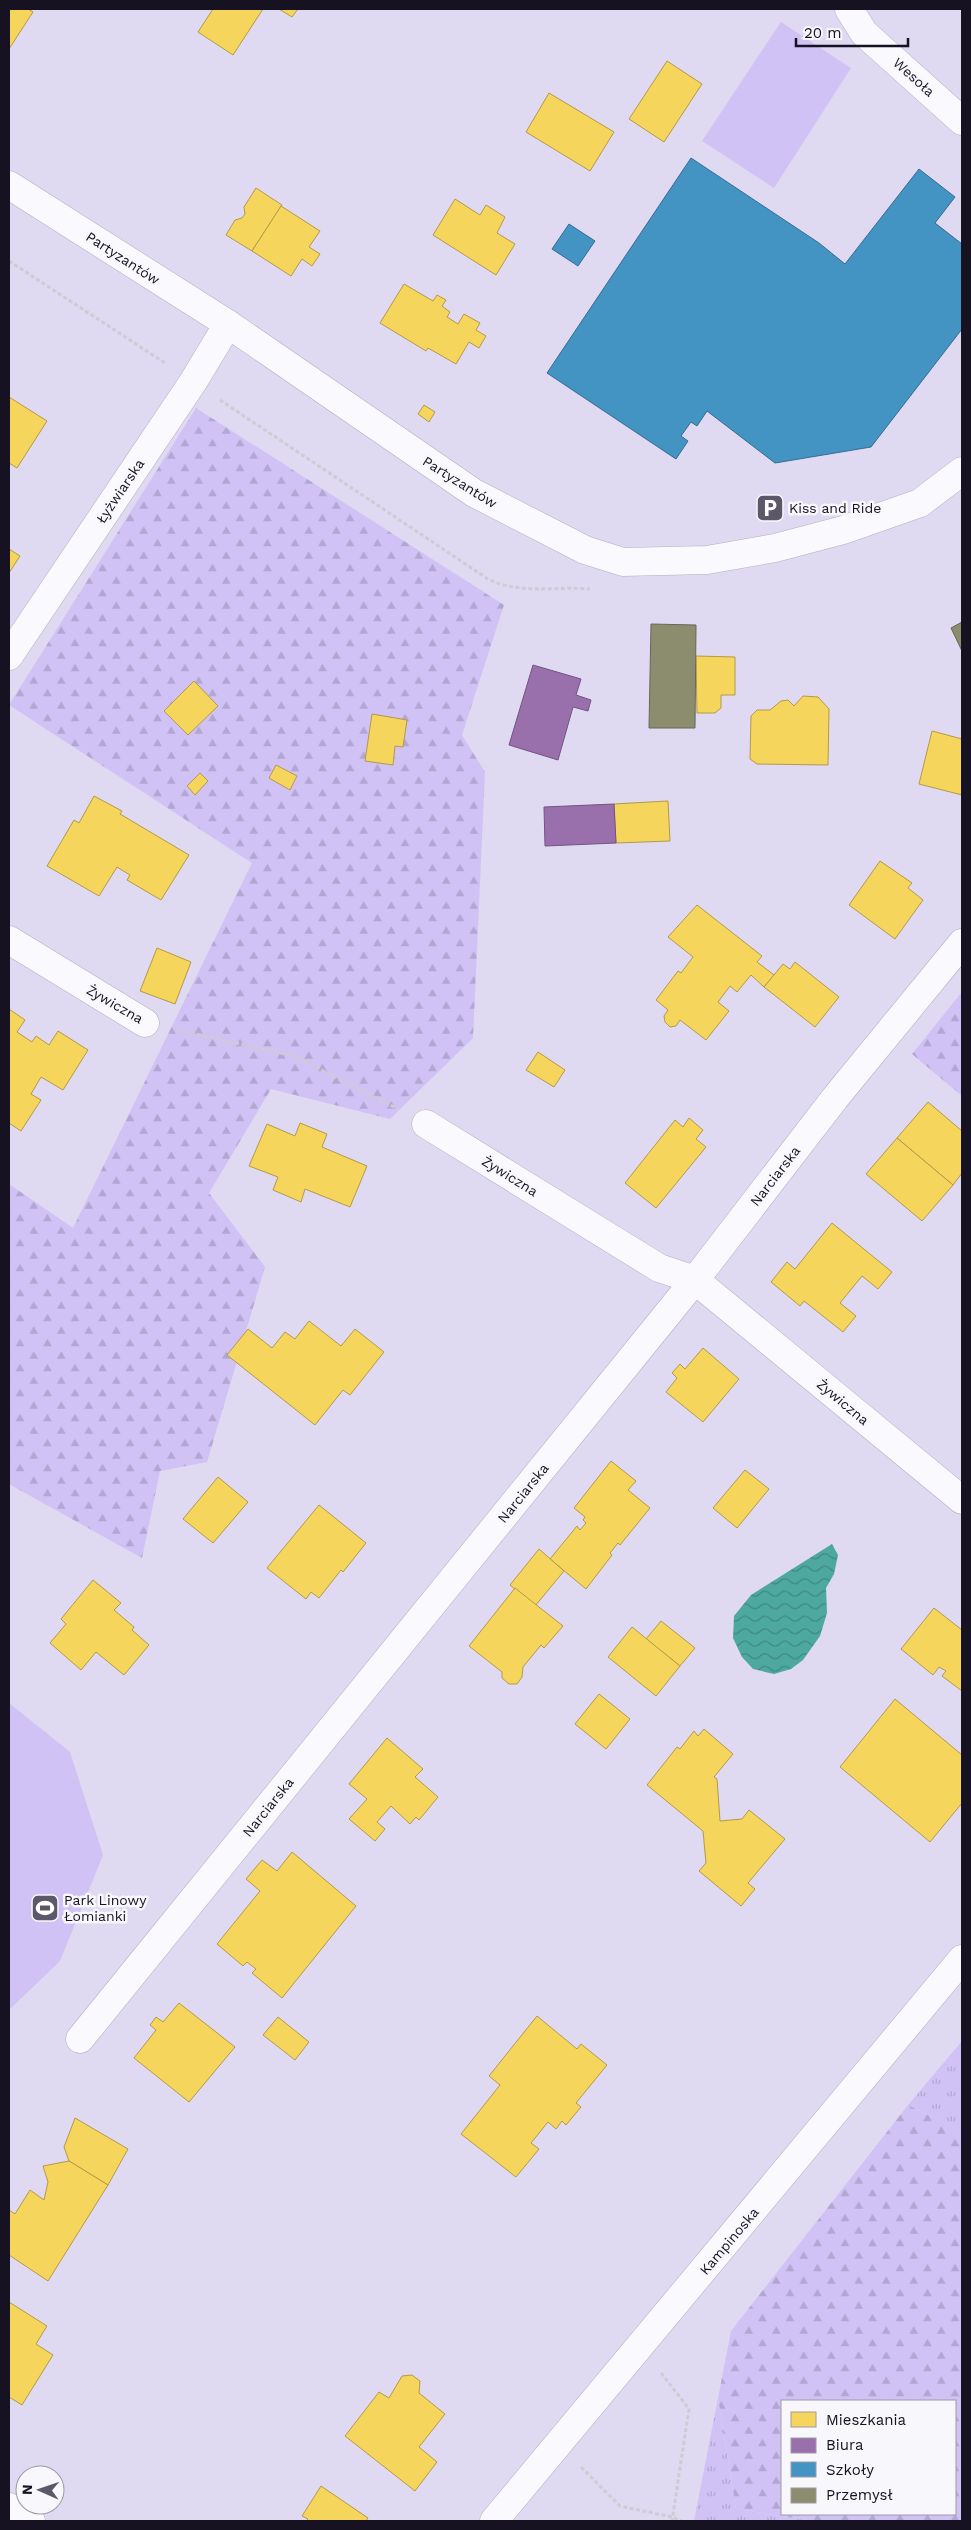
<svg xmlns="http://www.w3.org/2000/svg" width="971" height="2530" font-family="'Work Sans',sans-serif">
<defs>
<pattern id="grass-tufts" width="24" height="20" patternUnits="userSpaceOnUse" patternTransform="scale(1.25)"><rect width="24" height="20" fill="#d0c2f5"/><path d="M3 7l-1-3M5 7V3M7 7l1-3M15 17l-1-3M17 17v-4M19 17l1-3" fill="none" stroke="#b2a6d2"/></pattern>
<pattern id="forest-firs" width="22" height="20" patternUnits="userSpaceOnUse" patternTransform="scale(1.25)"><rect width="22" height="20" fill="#d0c2f5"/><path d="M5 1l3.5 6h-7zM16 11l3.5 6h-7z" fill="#b2a6d2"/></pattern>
<pattern id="water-waves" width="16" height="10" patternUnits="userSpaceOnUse" patternTransform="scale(1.25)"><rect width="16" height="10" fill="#4da9a0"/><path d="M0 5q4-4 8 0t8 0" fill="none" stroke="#3f8882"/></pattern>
</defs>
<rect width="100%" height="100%" fill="#dfd9f1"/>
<g fill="url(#grass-tufts)">
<path d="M962,2041V2131L908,2105Z"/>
<path d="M718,2398L736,2509L813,2521H694Z"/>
</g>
<g fill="url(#forest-firs)" fill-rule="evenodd">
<path d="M196,408L504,605L462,735L485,772L473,1038L390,1119L271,1089L209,1193L265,1267L207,1462L160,1471L142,1558L9,1484V1184L73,1228L252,863L9,705Z"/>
<path d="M962,992V1096L912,1054Z"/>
<path d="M908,2105L962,2131V2521H813L736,2509L718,2398L731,2331ZM782,2401H955V2514H782Z"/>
</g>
<g fill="#d0c2f5">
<path d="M781,22L851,68L774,188L702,141Z"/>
<path d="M9,1703L70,1752L103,1855L60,1961L9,2010Z"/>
</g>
<path fill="url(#water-waves)" d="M832,1544L838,1555L834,1574L826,1588L827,1613L820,1636L803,1660L791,1669L774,1674L753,1669L742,1657L733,1638L734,1616L751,1595Z"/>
<g fill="#f6d55c" stroke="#b39a4a">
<path d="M9,9H28L33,12L9,49Z"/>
<path d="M213,9H263L233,55L198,32Z"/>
<path d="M279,9H298L292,17Z"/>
<path d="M667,61L702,84L664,142L629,119Z"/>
<path d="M549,93L614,132L590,171L526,132Z"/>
<path d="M256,188L282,205L252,251L226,235L235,220L242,218L245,214L244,207Z"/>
<path d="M455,199L480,215L486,205L505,217L497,233L515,244L496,275L433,235Z"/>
<path d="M281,206L320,231L309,247L320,254L312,266L302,259L291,276L252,251Z"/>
<path d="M404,284L433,301L437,295L446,300L442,306L450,312L447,317L458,324L464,314L480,323L476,330L486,336L479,348L469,342L456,364L428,348L426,351L380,323Z"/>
<path d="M9,397L47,421L17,468L9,463Z"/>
<path d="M424,405L435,412L429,422L418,414Z"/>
<path d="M9,549L20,556L9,573Z"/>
<path d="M696,656L735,657V695H721V708L715,713H697Z"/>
<path d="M194,681L218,706L188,735L164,711Z"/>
<path d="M803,696L818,697L829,709L828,765L757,764L750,759L751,716L757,710H770L781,701L788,700L794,706Z"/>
<path d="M372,714L407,720L403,747L395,746L393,765L365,761Z"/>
<path d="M932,731L962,739V795L919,784Z"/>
<path d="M276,765L297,776L290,790L269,778Z"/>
<path d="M200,773L208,781L195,795L187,786Z"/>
<path d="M94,796L122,811L120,814L189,855L161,900L127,880L130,875L117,867L99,896L47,866L74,820L79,823Z"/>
<path d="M668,801L670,841L616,843L614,804Z"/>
<path d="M880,861L912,883L908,888L923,900L895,939L849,905Z"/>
<path d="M697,905L762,956L757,962L774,975L764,987L751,975L737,992L730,986L718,1002L729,1011L706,1040L680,1020L676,1026L670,1027L665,1022L664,1016L668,1010L656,1000L678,971L681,973L693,957L668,937Z"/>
<path d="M157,948L191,962L175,1004L140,991Z"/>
<path d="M795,962L839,997L815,1027L764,987L783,964L790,969Z"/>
<path d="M9,1009L25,1020L17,1032L32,1042L36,1036L49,1045L58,1031L88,1050L63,1090L41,1077L31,1094L41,1100L21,1131L9,1123Z"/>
<path d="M538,1052L565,1070L554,1087L526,1070Z"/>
<path d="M928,1102L962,1131V1173L953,1185L897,1138Z"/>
<path d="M689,1118L703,1130L696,1139L706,1147L656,1208L625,1183L675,1120L683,1127Z"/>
<path d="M300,1123L327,1134L322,1147L367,1166L350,1207L305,1189L301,1202L273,1190L278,1177L249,1166L267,1124L295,1136Z"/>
<path d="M897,1138L953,1185L922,1221L866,1174Z"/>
<path d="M832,1223L892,1272L878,1289L862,1276L840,1303L856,1316L843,1332L804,1301L800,1306L771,1282L787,1262L795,1269Z"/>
<path d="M309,1321L341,1346L355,1329L384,1352L350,1395L343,1390L315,1425L227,1355L248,1329L272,1348L285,1332L295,1339Z"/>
<path d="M703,1348L739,1379L703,1422L666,1392L677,1378L672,1373L680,1364L685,1369Z"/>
<path d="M611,1461L636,1481L628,1490L650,1508L620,1545L618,1543L610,1553L612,1555L586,1589L550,1559L577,1526L580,1530L586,1523L583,1520L585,1517L574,1508Z"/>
<path d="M745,1470L769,1489L737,1528L713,1508Z"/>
<path d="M218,1477L248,1502L213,1543L183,1519Z"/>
<path d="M319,1505L366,1543L343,1572L341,1570L319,1598L311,1592L306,1599L267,1568Z"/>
<path d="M539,1549L564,1571L535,1606L510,1585Z"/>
<path d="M93,1580L121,1603L114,1610L134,1627L132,1630L149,1645L124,1675L96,1652L81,1670L50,1643L66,1624L61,1619Z"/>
<path d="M515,1588L563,1626L544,1648L541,1645L523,1667L522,1677L517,1684H509L502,1678V1672L469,1646Z"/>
<path d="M934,1608L962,1630V1691L942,1676L946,1671L939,1667L933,1675L901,1649Z"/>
<path d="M661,1621L695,1648L680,1666L646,1639Z"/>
<path d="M632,1627L680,1666L656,1696L608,1657Z"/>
<path d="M599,1694L630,1719L606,1749L575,1724Z"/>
<path d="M895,1699L962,1755V1803L930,1842L840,1767Z"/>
<path d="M704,1729L733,1754L714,1777L717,1779L720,1821L742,1819L749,1810L785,1839L748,1883L755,1889L741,1906L699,1871L706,1863L703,1831L647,1785L677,1747L680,1749L694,1731L698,1736Z"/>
<path d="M387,1738L423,1769L415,1777L438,1797L419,1820L416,1817L410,1824L391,1806L377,1822L385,1829L375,1841L349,1819L367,1799L349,1784Z"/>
<path d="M292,1852L356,1906L282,1998L252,1973L256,1969L247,1962L243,1966L217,1944L260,1891L246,1879L262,1860L277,1871Z"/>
<path d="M179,2003L235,2047L189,2102L134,2058L156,2030L150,2025L156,2017L163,2022Z"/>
<path d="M537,2016L577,2049L581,2044L607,2065L576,2103L581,2107L566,2125L562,2121L556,2129L548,2122L531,2143L539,2149L516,2177L461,2134L500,2085L489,2076Z"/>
<path d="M278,2017L309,2042L295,2060L263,2035Z"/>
<path d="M75,2118L128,2149L108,2185L69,2161L64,2147Z"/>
<path d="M69,2161L108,2185L48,2281L9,2255V2210L15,2214L30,2190L44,2200L48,2182L43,2166Z"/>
<path d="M9,2302L47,2326L36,2344L53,2355L22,2405L9,2397Z"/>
<path d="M412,2375L420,2381L419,2393L445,2414L419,2447L437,2462L415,2491L345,2436L379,2392L389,2398L402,2376Z"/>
<path d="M321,2486L368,2518L366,2521H306L308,2519L302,2516Z"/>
</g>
<g fill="#9970ab" stroke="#725482">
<path d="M533,665L581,679L576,695L591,700L588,711L573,707L558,760L509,745Z"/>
<path d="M614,804L616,843L545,846L544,807Z"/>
</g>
<g fill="#4393c3" stroke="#366c92">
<path d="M691,158L819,243L845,264L919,169L955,197L935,223L962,244V329L871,447L775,463L707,411L697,426L691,422L681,436L688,441L676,459L547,373Z"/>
<path d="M569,224L595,241L578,266L552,249Z"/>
</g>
<g fill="#8c8c6e" stroke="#696757">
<path d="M962,622V651L951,628Z"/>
<path d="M651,624L696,625L695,728H649Z"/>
</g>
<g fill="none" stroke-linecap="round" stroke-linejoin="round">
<g stroke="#b4afc2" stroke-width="29">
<g id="street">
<path d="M849,9L864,33L962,121"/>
<path d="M9,185L228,324L474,493L585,550L623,562L707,560L775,548L843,530L920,503L962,471"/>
<path d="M9,656L193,382L228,324"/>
<path d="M9,940L145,1023"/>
<path d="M426,1124L659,1268L695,1280L962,1500"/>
<path d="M80,2039L695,1280L835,1098L962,943"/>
<path d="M9,2507L31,2521"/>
</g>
</g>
<g stroke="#b4afc2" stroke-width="29">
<path id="secondary" d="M494,2521L962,1959"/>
</g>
<g stroke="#ceccd2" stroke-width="3" stroke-dasharray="4 2.5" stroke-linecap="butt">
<path d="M9,261L165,363"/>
<path d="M220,400L488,579C521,595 555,586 590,589"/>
<path d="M178,1030L294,1056L398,1109"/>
<path d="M661,2373L689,2409L672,2521"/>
<path d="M581,2467L620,2506L672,2517L682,2521"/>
</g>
<use href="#street" stroke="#faf9fd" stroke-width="28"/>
<use href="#secondary" stroke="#faf9fd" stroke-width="28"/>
</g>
<defs>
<g id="parking-square" transform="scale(1.4375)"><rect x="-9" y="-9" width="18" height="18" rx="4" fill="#5c586a" stroke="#f8f7fb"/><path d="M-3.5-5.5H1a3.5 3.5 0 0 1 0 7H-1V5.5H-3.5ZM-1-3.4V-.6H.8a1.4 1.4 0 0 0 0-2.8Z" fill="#fff"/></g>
<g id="stadium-square" transform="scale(1.4375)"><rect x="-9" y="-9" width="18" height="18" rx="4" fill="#5c586a" stroke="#f8f7fb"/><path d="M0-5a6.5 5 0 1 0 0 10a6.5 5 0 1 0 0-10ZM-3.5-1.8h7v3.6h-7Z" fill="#fff"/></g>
</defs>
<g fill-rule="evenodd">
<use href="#parking-square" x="770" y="508"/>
<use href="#stadium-square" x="45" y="1908"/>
</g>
<g text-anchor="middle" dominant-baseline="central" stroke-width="5" stroke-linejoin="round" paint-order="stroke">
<g font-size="14" fill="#161221" stroke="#f8f7fb">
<text transform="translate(914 77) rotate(42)">Wesoła</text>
<text transform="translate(123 258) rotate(33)">Partyzantów</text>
<text transform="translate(460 482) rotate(32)">Partyzantów</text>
<text transform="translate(120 491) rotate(-56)">Łyżwiarska</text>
<text transform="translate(115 1004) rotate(30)">Żywiczna</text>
<text transform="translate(510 1176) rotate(32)">Żywiczna</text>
<text transform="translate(775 1176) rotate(-52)">Narciarska</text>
<text transform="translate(843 1402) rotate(40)">Żywiczna</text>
<text transform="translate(523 1493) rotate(-51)">Narciarska</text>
<text transform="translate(268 1807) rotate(-51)">Narciarska</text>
<text transform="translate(729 2241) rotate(-50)">Kampinoska</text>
</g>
<g font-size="14" fill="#161221" stroke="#f8f7fb" text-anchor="start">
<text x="789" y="508">Kiss and Ride</text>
<text x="64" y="1900">Park Linowy<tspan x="64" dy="16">Łomianki</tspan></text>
</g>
</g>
<rect width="971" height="2530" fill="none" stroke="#161221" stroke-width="20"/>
<rect x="781" y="2400" width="175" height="115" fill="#f8f7fb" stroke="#9e9ba4"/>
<rect x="791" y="2412" width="25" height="15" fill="#f6d55c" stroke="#9e9ba4"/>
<text x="826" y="2425" font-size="15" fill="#161221">Mieszkania</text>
<rect x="791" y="2438" width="25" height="15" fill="#9970ab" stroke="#9e9ba4"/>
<text x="826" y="2450" font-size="15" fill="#161221">Biura</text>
<rect x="791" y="2462" width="25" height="15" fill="#4393c3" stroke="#9e9ba4"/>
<text x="826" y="2475" font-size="15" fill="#161221">Szkoły</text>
<rect x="791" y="2488" width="25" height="15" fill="#8c8c6e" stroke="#9e9ba4"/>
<text x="826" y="2500" font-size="15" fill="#161221">Przemysł</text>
<g transform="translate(40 2490) rotate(272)"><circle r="24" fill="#f8f7fb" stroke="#9e9ba4"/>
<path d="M0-4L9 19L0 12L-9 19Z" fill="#5c586a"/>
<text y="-8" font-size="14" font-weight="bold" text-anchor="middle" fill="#161221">N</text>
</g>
<path d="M796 38v8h112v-8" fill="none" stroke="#161221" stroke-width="2.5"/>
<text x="804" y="38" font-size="15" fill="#161221" stroke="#f8f7fb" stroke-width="4" paint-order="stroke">20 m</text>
</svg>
